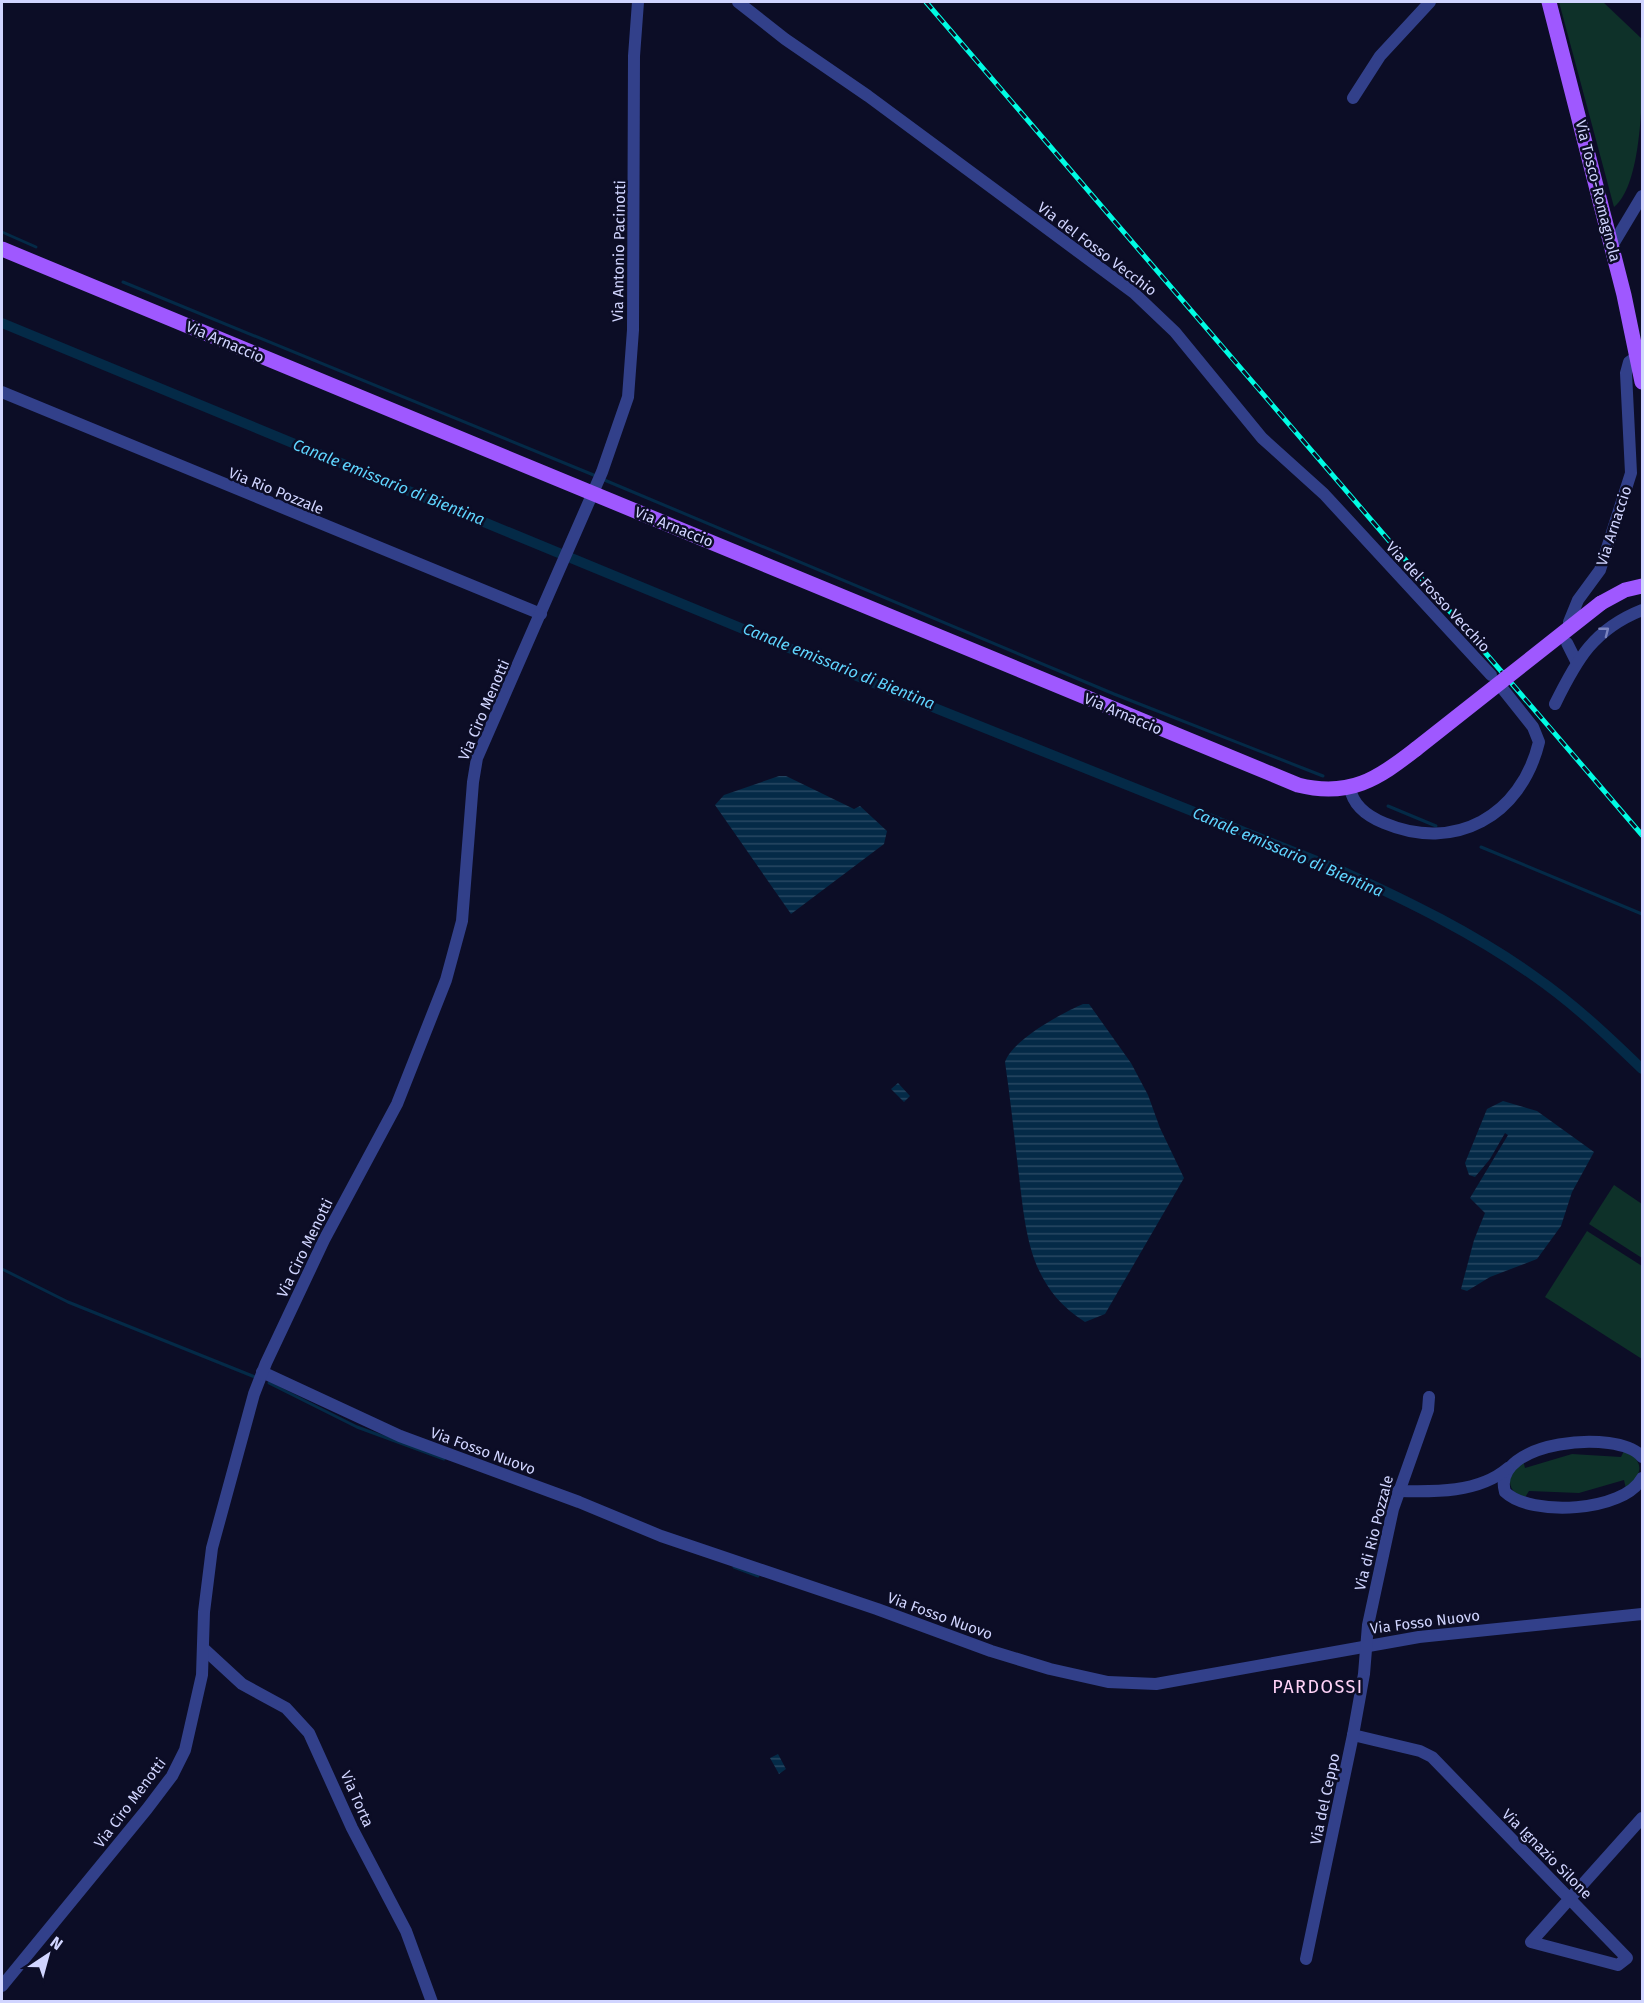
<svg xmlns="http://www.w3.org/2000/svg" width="1644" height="2003" font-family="'Fira Sans',sans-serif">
<defs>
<pattern id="water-rules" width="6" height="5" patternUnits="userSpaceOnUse" patternTransform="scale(1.5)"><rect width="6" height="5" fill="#042a47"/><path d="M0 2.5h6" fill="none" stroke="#284863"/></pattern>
</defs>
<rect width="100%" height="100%" fill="#0c0d26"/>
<g fill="#0e3129">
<path d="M1559,2H1603L1642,39C1643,81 1644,183 1614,207Z"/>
<path d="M1614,1185L1642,1204V1258L1589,1224Z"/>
<path d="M1587,1231L1642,1266V1359L1545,1297Z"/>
<path d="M1625,1449C1644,1463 1644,1472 1626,1489L1624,1480L1579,1493L1529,1491L1524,1499C1511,1491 1509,1488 1510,1472L1523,1460L1525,1468L1572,1454L1621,1457Z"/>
</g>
<g fill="url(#water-rules)">
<path d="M779,776H786L854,809L860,806L887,831L884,844L791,914L715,805L724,795Z"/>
<path d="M1083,1004H1089L1131,1063L1148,1095L1160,1128L1184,1178L1105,1314L1085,1322C1027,1285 1026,1230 1018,1168C1014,1132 1010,1097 1005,1062C1012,1040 1062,1013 1083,1004Z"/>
<path d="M898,1083L910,1096L904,1102L891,1089Z"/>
<path d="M1503,1101L1537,1111L1594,1152L1572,1192L1561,1226L1537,1259L1490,1277L1467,1291L1461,1289L1474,1240L1485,1213L1470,1198L1508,1135L1505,1133L1490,1159L1475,1177L1469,1175L1465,1163L1487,1109Z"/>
<path d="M778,1754L786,1769L779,1774L770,1758Z"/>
</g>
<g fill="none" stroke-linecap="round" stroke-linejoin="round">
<g stroke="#042a47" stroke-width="3">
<path d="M2,232L36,247"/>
<path d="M123,282L596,476"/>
<path d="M602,479L1114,694L1323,776"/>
<path d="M1388,806L1436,826"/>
<path d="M1481,847L1642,914"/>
<path d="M2,1269L68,1302L255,1377"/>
<path d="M269,1383L357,1427L444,1459"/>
<path d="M734,1567L758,1576"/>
</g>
<path stroke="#042a47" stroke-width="10" d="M2,323L910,698L1344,872C1410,902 1475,934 1534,976C1573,1003 1608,1036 1642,1069"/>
<g stroke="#32408a" stroke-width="12">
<path d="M738,2L785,39L868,96L1134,293L1175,332L1262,438L1324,494L1491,675"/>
<path d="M1353,98L1380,56L1430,2"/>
<path d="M1612,246L1642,196"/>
<path d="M2,392L541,614"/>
<path d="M1569,622L1578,600L1600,570L1631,473L1626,373L1629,362L1638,356"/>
<path d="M1567,643L1576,661"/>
<path d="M1555,704C1577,659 1594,629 1642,610"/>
<path d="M1350,788C1353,806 1367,816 1384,823C1455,853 1521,816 1539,742L1533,727L1502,688"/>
<path d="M262,1372L400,1436L579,1502L661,1536L877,1609L991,1651L1050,1669L1108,1682L1156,1684L1419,1637L1642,1614"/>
<path d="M1642,1457C1619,1428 1490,1441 1505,1492C1531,1517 1624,1512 1642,1478"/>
<path d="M1398,1491C1434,1492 1479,1493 1508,1468"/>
<path d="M204,1649L242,1684L286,1708L309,1733L352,1828L406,1931L432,2002"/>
<path d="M1353,1735L1420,1751L1432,1757L1627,1958L1618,1965L1531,1942L1642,1818"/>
<path d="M1306,1959L1353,1735L1364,1674L1368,1625L1393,1509L1428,1410L1429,1397"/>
<path d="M2,1986L147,1809L172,1776L185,1750L202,1675L204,1612L212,1548L254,1394L266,1363L324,1240L397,1104L446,980L462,921L473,782L477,758L602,472L628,397L633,330L634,56L638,2"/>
</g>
<g stroke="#9f58ff" stroke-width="15">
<path d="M1549,2L1624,295L1642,382"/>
<path d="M2,249L1298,785C1349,798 1378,779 1416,749"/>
<path d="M1601,603L1625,590L1642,586"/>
</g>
<g stroke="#00fce3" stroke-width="5">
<path id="rail" d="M926,2L1642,835"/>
</g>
<use href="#rail" stroke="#0c0d26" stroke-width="3" stroke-dasharray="9" stroke-linecap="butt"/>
<path stroke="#9f58ff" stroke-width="15" d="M1416,749L1601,603"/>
</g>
<defs><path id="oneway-chevron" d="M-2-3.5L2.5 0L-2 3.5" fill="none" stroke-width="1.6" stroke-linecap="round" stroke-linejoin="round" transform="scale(1.5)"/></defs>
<use stroke="#7a83bf" href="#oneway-chevron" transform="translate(1605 631) rotate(-38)"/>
<g text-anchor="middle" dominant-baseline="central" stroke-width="5" stroke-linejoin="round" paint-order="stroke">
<g font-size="15" fill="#d1d5ff" stroke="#0c0d26">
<text transform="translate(1598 191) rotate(76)">Via Tosco-Romagnola</text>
<text transform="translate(1097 249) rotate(37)">Via del Fosso Vecchio</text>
<text transform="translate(619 251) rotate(-89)">Via Antonio Pacinotti</text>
<text transform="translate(225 342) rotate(23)">Via Arnaccio</text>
<text transform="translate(276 491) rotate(22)">Via Rio Pozzale</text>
<text transform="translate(1614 526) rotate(-72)">Via Arnaccio</text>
<text transform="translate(674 527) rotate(22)">Via Arnaccio</text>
<text transform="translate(1438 597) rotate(47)">Via del Fosso Vecchio</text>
<text transform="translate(484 710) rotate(-67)">Via Ciro Menotti</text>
<text transform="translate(1123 714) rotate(23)">Via Arnaccio</text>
<text transform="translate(305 1248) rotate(-64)">Via Ciro Menotti</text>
<text transform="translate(483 1451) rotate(20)">Via Fosso Nuovo</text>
<text transform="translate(1374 1533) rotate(-76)">Via di Rio Pozzale</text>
<text transform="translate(940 1616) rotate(20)">Via Fosso Nuovo</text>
<text transform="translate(1425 1622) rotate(-7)">Via Fosso Nuovo</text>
<text transform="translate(357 1799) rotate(66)">Via Torta</text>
<text transform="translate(1325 1799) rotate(-78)">Via del Ceppo</text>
<text transform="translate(130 1803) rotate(-53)">Via Ciro Menotti</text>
<text transform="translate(1547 1854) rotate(45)">Via Ignazio Silone</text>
</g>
<g font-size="16" font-style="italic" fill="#5fd5ff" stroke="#0c0d26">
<text transform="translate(389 482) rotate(22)">Canale emissario di Bientina</text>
<text transform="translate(839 666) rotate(22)">Canale emissario di Bientina</text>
<text transform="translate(1288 852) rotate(23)">Canale emissario di Bientina</text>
</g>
<g font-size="18" letter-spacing="1.5" fill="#ffd3f8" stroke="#0c0d26">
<text x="1318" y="1687">PARDOSSI</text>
</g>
</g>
<rect width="1644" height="2003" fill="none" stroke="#d1d5ff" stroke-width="6"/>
<g transform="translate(48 1955) rotate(36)" stroke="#0c0d26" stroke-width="4.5" paint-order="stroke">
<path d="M0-4.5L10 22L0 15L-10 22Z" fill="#d1d5ff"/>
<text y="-9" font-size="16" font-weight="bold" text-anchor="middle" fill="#d1d5ff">N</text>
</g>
</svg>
